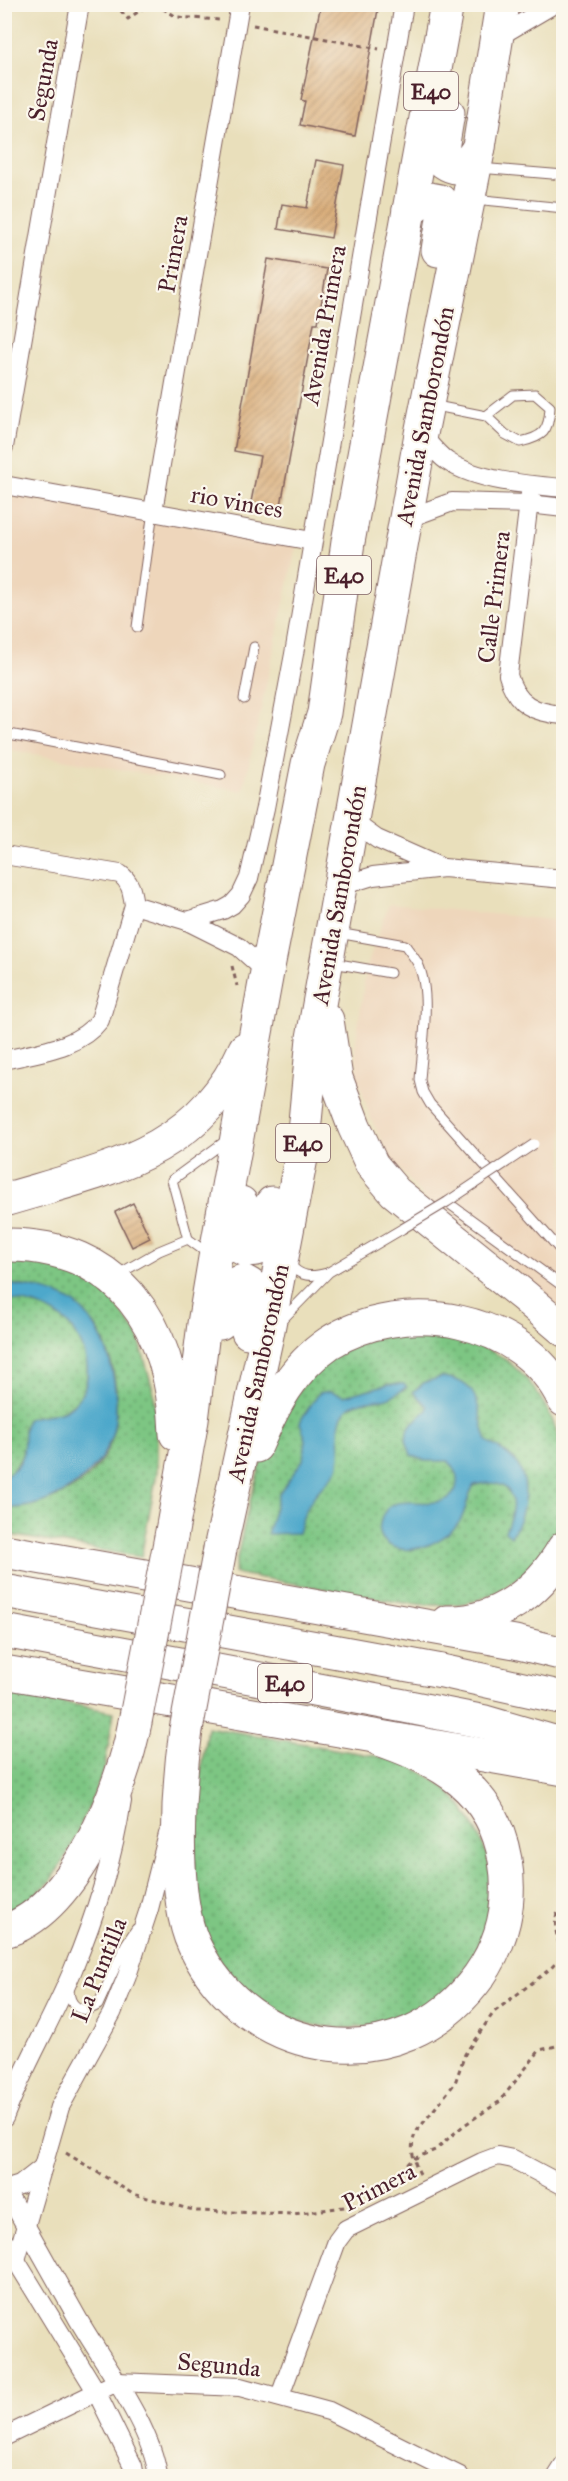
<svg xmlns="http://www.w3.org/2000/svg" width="568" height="2481" font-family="'IM FELL Great Primer',serif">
<defs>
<pattern id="green-dots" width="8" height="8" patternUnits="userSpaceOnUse" patternTransform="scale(1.5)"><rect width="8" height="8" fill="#7dc683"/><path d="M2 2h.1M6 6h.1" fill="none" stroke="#68a06b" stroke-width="1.8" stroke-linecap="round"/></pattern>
<pattern id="building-hatch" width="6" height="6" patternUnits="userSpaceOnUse" patternTransform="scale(1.5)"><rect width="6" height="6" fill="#daaf7c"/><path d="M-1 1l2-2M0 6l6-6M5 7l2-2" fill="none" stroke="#b38e66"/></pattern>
</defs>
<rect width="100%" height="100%" fill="#fbf7ec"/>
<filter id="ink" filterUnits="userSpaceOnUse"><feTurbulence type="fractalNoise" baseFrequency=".0167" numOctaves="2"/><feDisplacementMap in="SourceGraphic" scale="12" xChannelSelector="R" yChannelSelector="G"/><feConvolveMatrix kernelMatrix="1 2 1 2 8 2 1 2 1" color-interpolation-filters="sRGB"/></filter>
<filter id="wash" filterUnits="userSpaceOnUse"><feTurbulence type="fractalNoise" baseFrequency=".008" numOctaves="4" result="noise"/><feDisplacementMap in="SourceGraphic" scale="24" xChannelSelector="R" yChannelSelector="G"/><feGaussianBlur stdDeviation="1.35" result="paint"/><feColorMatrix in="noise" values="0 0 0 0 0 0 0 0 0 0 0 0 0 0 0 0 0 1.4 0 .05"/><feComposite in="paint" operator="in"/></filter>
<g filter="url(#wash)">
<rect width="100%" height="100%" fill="#e9dfbb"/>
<g fill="#eed6bb">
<path d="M4,495L297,543L243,791L5,749Z"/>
<path d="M389,904L563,921V1310L425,1199L390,1158L371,1119L358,1079L355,1048L366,969Z"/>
</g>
<g fill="url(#green-dots)" stroke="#647257" stroke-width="1.5">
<path d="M4,1256L52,1261L105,1290L138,1335L154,1394L157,1429V1473L141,1557L5,1534V1508C44,1509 89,1487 107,1451C118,1428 118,1394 113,1370C109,1355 104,1337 94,1324C90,1320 84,1316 79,1313C53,1292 38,1286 5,1284Z"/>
<path d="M5,1299C22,1301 42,1305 58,1315C86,1334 103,1388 66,1409C57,1415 45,1415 35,1416L24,1427C26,1447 23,1464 5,1476Z"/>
<path d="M388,1333C427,1333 453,1333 489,1350C527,1368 553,1410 562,1449C565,1461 563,1474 563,1486C563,1496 564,1507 561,1517C547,1560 504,1599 459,1604C421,1608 383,1600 346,1593C309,1586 272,1580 234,1573C250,1494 267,1404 337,1354C351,1344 372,1339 388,1333Z"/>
<path d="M4,1691L114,1712L104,1771L72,1846L51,1881L27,1902L4,1915Z"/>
<path d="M207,1727L393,1759C435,1774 461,1796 480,1838C492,1863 494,1890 488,1917C457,2062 245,2065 204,1925C185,1860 198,1792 207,1727Z"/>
</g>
<g fill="#4da8cb" stroke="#4c647b" stroke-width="1.5">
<path d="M5,1284C27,1286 60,1291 78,1306C97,1323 107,1346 112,1370C123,1421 113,1460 69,1489C49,1502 28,1509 5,1508V1476C34,1458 18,1442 27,1419C40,1414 55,1416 67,1409C103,1387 86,1334 57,1315C42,1305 22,1301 5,1299Z"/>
<path d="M442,1377C485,1382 475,1411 487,1441C497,1448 506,1451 514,1460C533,1481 524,1516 511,1536L505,1531C520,1500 513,1476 474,1485C467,1496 467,1508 461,1519C450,1541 400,1564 382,1538C379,1533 379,1526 381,1520C389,1491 421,1507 441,1501C461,1496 461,1473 448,1461H426L411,1455L406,1440L407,1431L412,1423L427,1410V1406L413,1392L425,1382Z"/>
<path d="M389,1384H404L407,1387C401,1391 394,1396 387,1398C373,1402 358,1399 347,1409C331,1426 345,1448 338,1467C334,1478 322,1485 315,1495C306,1506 302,1520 298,1533L267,1534L279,1493L303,1460L306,1440L300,1423L302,1418L319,1393L330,1391L344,1396Z"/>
</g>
<g id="blocks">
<g fill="url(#building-hatch)">
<path d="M321,4H379L355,136L300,125L305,101L301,100Z"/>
<path d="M316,160L344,165L331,238L278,229L282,204L307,208Z"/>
<path d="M268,259L327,269L318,323H314L280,511L250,507L260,456L234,451Z"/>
<path d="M133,1203L150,1238L132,1247L115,1212Z"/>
</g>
</g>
</g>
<g filter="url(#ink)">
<use href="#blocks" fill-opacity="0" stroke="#82625d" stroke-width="1.5"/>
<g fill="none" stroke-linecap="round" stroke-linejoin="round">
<g stroke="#82625d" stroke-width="11">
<g id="lane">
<path d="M479,168L564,175"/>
<path d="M474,199L564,208"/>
<path d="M431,405L486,416L505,434L520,442C543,437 549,432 550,407L535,394L513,395L486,416"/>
<path d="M137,627L153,511"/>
<path d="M244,699L254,647"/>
<path d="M4,733L221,775"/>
<path d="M338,933L405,945C409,951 415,958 418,964C432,993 422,1048 420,1080L423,1092L430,1104L564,1254"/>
<path d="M333,963L390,973"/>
<path d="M447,1202L564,1287"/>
<path d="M188,1239L210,1255"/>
<path d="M289,1263C300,1278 312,1277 327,1273"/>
<path d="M117,1275L159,1251L188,1239L172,1180L227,1140"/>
<path d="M279,1323L329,1272L402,1229"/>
<path d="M69,1989C69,2007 82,2015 98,2005L126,1944L136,1929"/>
</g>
</g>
<g stroke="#82625d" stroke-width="20">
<g id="street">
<path d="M496,38L554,4"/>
<path d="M421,434C429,443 437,454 447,461C477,481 528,485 564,488"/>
<path d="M4,447L80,4"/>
<path d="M4,485L312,541"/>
<path d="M531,485L508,675C516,705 535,713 564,715"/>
<path d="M153,511L240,4"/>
<path d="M406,519L452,502L529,504L564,508"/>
<path d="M352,821L377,839L440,867"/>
<path d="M4,855L120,874C131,882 132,892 134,905L100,1020C78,1049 37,1052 4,1060"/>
<path d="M341,886L373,876L444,868L564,879"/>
<path d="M134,905L187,921L239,947L267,972"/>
<path d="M187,921L223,910L232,905L241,895L249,878L265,808L294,654L404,4"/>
<path d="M4,2118C23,2068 51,2022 72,1972C95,1917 113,1860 122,1801"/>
<path d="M4,2187C29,2231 53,2275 78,2319C104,2364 151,2425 158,2476"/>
<path d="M4,2190L20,2185L43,2167"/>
<path d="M4,2241L96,2391L133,2466L135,2476"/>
<path d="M16,2260L60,2107L112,2013L127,1976L149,1909L168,1834"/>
<path d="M280,2396L337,2241L346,2229L482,2162L498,2156L513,2159L564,2186"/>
<path d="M4,2437L117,2382L240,2387L329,2411L460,2476"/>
<path d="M557,2476L564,2465"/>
</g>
</g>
<g stroke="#82625d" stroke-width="35">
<g id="highway">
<path d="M448,113L442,149L444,162C461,174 471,161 479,147"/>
<path d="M409,210L424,198L440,201L444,212L438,250"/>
<path d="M327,1020L336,1078L354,1126L372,1165L395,1192L524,1296L564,1330"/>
<path d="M4,1200C104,1170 198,1155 245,1049"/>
<path d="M241,1203L236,1236L240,1247L245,1250L257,1249L264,1241L272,1203"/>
<path d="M4,1245C120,1243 173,1328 176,1434"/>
<path d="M220,1323L229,1286L243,1281L250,1285L254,1291L248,1332"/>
<path d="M256,1446C273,1406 292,1368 329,1343C403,1296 524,1315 564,1400"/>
<path d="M171,1537L192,1420L204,1324L215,1258L267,972L308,764L324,713L348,542L447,4"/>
<path d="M220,1549L267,1335L302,1153L313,1038L421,434L479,147L502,4"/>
<path d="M4,1551L515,1642L564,1654"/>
<path d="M4,1591L442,1671L564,1698"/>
<path d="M447,1622C497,1624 540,1590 564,1548"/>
<path d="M4,1631L404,1706L485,1722L564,1745"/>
<path d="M4,1672L564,1769"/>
<path d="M186,1730C178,1784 171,1896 194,1945C249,2061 402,2083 479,1976C503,1942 512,1902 505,1860C493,1789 441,1760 379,1739"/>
<path d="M4,1931C75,1911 123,1787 135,1722"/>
</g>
</g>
<g stroke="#82625d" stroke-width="3" stroke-dasharray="4.5 4.5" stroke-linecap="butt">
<path d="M115,4L128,19L149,4"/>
<path d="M155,4L177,17L220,20"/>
<path d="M253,25L379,49"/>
<path d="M232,966L237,986"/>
<path d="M66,2153L133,2194L197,2211L294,2214L351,2206"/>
<path d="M420,2174C413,2160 409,2147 416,2132L455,2083L465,2054L494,2012L550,1969L560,1959C561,1941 551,1928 558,1911L564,1908"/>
<path d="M382,2190L413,2159L435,2150L463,2126L499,2102L540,2050L564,2044"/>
</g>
<use href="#lane" stroke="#fff" stroke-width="9"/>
<use href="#street" stroke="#fff" stroke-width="18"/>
<use href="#highway" stroke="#fff" stroke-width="33"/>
<g stroke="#82625d" stroke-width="11" stroke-linecap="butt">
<path id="lane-bridge" d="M402,1229L447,1202L534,1144"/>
</g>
<g stroke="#82625d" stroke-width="35" stroke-linecap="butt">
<g id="highway-bridge">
<path d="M135,1722L171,1537"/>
<path d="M186,1730L220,1549"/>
</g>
</g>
<use href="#lane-bridge" stroke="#fff" stroke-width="9"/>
<use href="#highway-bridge" stroke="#fff" stroke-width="33"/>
</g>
</g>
<g text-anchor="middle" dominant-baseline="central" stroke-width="4.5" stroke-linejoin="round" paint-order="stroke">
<g fill="#fbf7ec" stroke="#7f6065" stroke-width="1.5">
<rect x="404" y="72" width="54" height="38" rx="4.5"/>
<rect x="317" y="556" width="54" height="38" rx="4.5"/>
<rect x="276" y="1124" width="54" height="38" rx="4.5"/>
<rect x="258" y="1664" width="54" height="38" rx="4.5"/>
</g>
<g font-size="22" font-weight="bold" fill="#4a1f2b">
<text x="431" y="91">E40</text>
<text x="344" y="575">E40</text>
<text x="303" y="1143">E40</text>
<text x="285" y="1683">E40</text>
</g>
<g font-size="24" fill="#4a1f2b" stroke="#fbf7ec">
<text transform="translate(43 80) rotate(-80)">Segunda</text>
<text transform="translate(173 254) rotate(-80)">Primera</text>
<text transform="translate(324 325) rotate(-80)">Avenida Primera</text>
<text transform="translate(425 416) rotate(-79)">Avenida Samborondón</text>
<text transform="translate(237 502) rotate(10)">rio vinces</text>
<text transform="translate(494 597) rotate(-83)">Calle Primera</text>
<text transform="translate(339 895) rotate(-80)">Avenida Samborondón</text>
<text transform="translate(258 1373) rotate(-78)">Avenida Samborondón</text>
<text transform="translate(99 1970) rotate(-68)">La Puntilla</text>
<text transform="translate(379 2187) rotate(-27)">Primera</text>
<text transform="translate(219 2365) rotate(5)">Segunda</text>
</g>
</g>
<rect width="568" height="2481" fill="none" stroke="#fbf7ec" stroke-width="24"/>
</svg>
